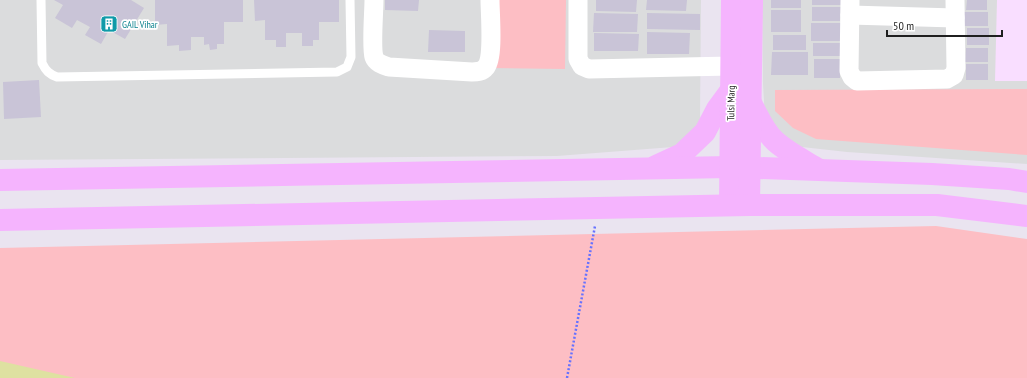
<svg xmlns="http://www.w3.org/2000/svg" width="1027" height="378" font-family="'PT Sans Narrow',sans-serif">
<rect width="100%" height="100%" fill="#eae4f0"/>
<g fill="#dbdcdd">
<path d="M0,0H701L700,120L692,139L673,147L557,156L0,160Z"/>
<path d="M762,0H1027V164L847,152L802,147L776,134L765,119L763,84Z"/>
</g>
<path fill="#f9deff" d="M997,0H1027V81H995Z"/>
<g fill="#fdbec4">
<path d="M491,0H566L565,69L489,68Z"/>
<path d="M1027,89V155L816,139L793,128L775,111V90Z"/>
<path d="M936,226L1027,239V378H0V248Z"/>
</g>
<path fill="#dee1a1" d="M0,361L75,378H0Z"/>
<g fill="#c9c4d7">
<path d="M54,0H131L144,8L125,39L109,30L101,44L85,35L90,27L77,20L72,28L55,18L63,5Z"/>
<path d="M155,0H243V22H224V44H217V49L210,50L209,44L204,45V37H191V50L179,51V45L167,46V24L155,25Z"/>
<path d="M254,0H339V22H319V40H313V46H302V33H286V47H276V40H265V20L255,21Z"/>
<path d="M385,0H419L418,11L385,10Z"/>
<path d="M596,0H637L636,12L596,11Z"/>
<path d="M647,0H687L686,11L646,10Z"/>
<rect x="771" y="0" width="30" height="8"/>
<rect x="812" y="0" width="29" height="5"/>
<path d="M967,0H987V10H966Z"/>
<path d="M812,7H841L840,21H812Z"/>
<rect x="771" y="10" width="30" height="22"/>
<rect x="964" y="12" width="24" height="14"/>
<path d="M594,13L638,14L637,32H593Z"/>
<path d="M647,13L700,14V30L647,29Z"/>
<rect x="811" y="23" width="30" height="18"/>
<rect x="967" y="28" width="22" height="17"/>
<path d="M429,30L465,31V52H428Z"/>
<path d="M647,32L690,33L689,54H647Z"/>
<path d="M594,33L639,34L638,51H594Z"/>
<rect x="773" y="35" width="33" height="15"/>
<rect x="813" y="43" width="27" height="13"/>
<path d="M966,48H988V62H965Z"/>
<path d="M772,52H808V75H771Z"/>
<rect x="814" y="59" width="26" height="19"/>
<rect x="966" y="64" width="22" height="16"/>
<path d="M39,80L41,117L4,119L3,82Z"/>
</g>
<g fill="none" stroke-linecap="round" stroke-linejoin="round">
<path stroke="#6672ff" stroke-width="2.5" stroke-dasharray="2 2" stroke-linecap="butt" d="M567,378L595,226"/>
<path stroke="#fff" stroke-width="9" d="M41,0L42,63C46,71 49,74 57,77L337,72L347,67L351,57L350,0"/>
<g stroke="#fff" stroke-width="19">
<path d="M374,0C374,12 371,47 374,57C376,63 383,65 389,67L472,72C477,72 482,72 486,67C494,57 490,14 490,0"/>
<path d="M578,0V59L582,66L589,69L731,66"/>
<path d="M850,0L849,71L852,77L857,81L947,79L954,75L956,68L955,0"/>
<path d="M850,15L955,18"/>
</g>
<g stroke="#f5b4fe" stroke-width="22">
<path d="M751,103C758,116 764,131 775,141C787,152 803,160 818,169"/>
<path d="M656,166L682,154L705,132L717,109L731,90"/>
<path d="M0,180L730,167L932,174L1009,179L1027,182"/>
<path d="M730,205L732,0"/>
<path d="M749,205L752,0"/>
<path d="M0,220L749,205H937L1027,216"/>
</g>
</g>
<defs>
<g id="building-square" transform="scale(0.9)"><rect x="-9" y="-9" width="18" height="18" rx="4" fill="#0f9aa8" stroke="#fff"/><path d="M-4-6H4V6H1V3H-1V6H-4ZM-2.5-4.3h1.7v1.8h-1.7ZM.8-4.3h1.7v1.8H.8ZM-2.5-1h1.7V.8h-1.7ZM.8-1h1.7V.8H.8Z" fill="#fff"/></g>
</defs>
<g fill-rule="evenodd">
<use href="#building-square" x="109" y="24"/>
</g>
<g text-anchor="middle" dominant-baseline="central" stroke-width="3.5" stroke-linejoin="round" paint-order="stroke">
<g font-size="10" fill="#0d838f" stroke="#fff" text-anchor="start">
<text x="122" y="24">GAIL Vihar</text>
</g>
<g font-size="10" fill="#1f1f1f" stroke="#fff">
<text transform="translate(731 103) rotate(-89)">Tulsi Marg</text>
</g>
</g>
<path d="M887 30v6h115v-6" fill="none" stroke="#1f1f1f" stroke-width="2"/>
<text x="893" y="30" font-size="12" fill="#1f1f1f" stroke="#ffffff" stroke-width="3" paint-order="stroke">50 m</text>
</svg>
